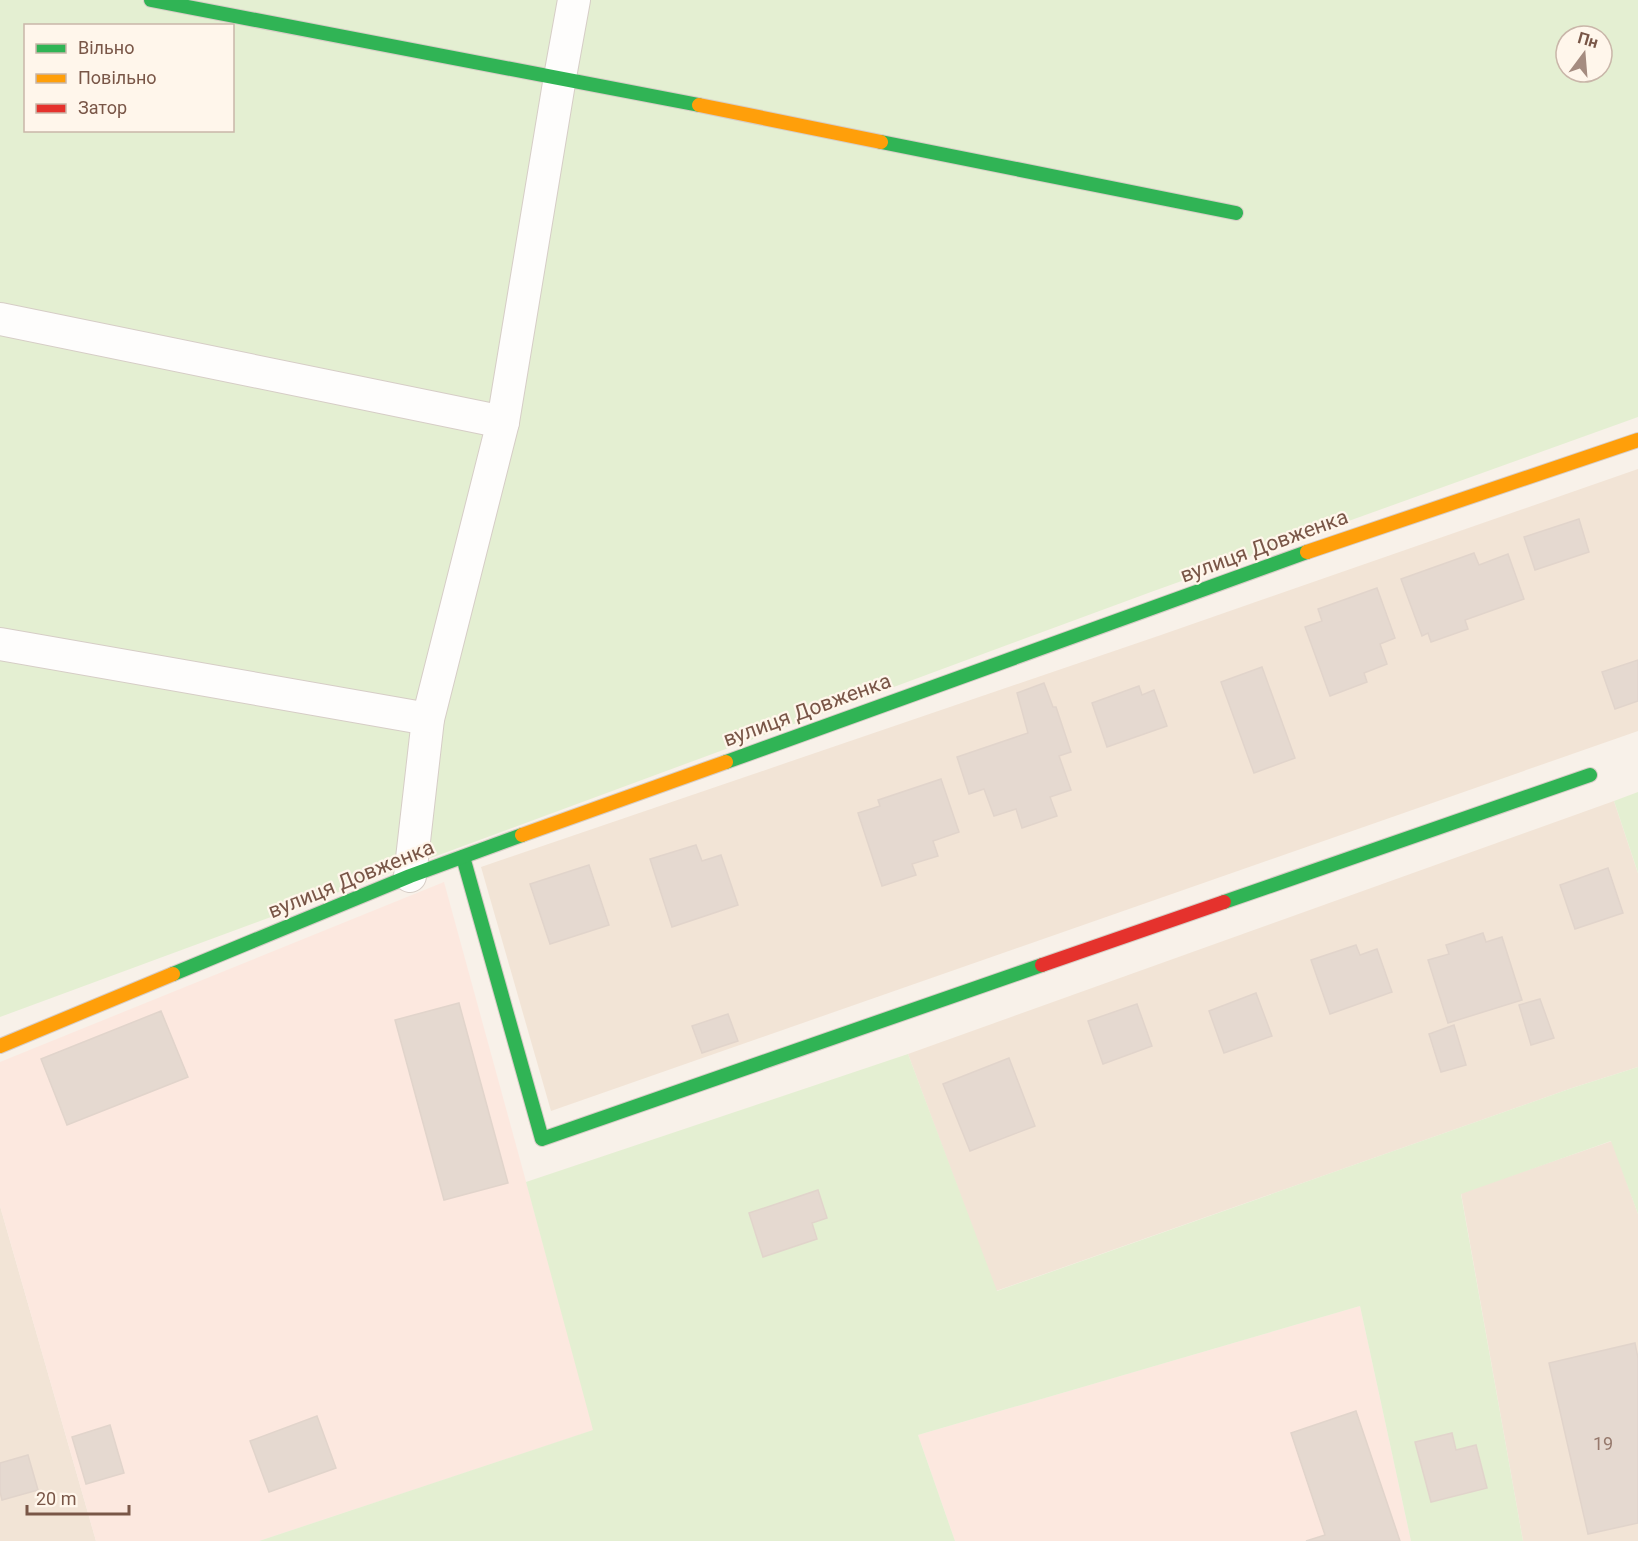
<svg xmlns="http://www.w3.org/2000/svg" width="1638" height="1541" font-family="Roboto,sans-serif">
<rect width="100%" height="100%" fill="#f8f1e9"/>
<g fill="#f2e4d6">
<path d="M1638,469V731L551,1111L481,867L1161,635Z"/>
<path d="M1614,801L1638,873V1067L1572,1088L996,1291L908,1054Z"/>
<path d="M1612,1141L1638,1214V1541H1523L1461,1193Z"/>
<path d="M0,1206L96,1541H0Z"/>
</g>
<g fill="#fce8df">
<path d="M444,882L594,1430L259,1541H96L0,1206V1062Z"/>
<path d="M1360,1306L1411,1541H955L918,1435Z"/>
</g>
<g fill="#e4efd2" fill-rule="evenodd">
<path d="M0,0H1638V417L1151,592L0,1017ZM26,26H232V130H26ZM1566,36H1602V72H1566Z"/>
<path d="M1638,792V873L1614,801Z"/>
<path d="M908,1054L997,1291L1572,1088L1638,1067V1214L1611,1141L1461,1194L1523,1541H1411L1360,1306L918,1435L955,1541H259L593,1430L526,1182Z"/>
</g>
<g fill="#e5d9d0" stroke="#e1d4cb" stroke-width="1.5">
<path d="M1579,519L1589,552L1535,570L1524,537Z"/>
<path d="M1474,553L1479,565L1508,554L1524,599L1465,620L1468,629L1431,642L1428,633L1422,636L1401,579Z"/>
<path d="M1377,588L1395,638L1380,644L1387,664L1364,673L1367,682L1330,696L1305,627L1322,621L1318,609Z"/>
<path d="M1638,660V701L1615,709L1602,672Z"/>
<path d="M1262,667L1295,758L1254,773L1221,682Z"/>
<path d="M1044,683L1053,707H1056L1071,752L1059,756L1071,790L1050,797L1057,816L1022,828L1016,809L994,816L984,789L969,794L957,757L1028,733L1017,693Z"/>
<path d="M1139,686L1142,695L1154,690L1167,726L1107,747L1092,703Z"/>
<path d="M941,779L959,832L933,841L938,856L912,864L916,875L882,886L858,813L880,806L878,800Z"/>
<path d="M696,845L702,861L721,855L738,905L672,927L650,859Z"/>
<path d="M589,865L609,925L550,944L530,884Z"/>
<path d="M1608,868L1623,913L1575,929L1560,885Z"/>
<path d="M1483,933L1486,942L1502,937L1522,1000L1448,1023L1428,960L1449,954L1446,945Z"/>
<path d="M1356,945L1360,955L1377,949L1392,992L1330,1014L1311,960Z"/>
<path d="M1256,993L1272,1036L1224,1053L1209,1011Z"/>
<path d="M1540,999L1554,1038L1531,1045L1519,1005Z"/>
<path d="M459,1003L508,1183L444,1200L395,1020Z"/>
<path d="M1137,1004L1152,1046L1103,1064L1088,1021Z"/>
<path d="M161,1011L188,1077L67,1125L41,1059Z"/>
<path d="M728,1014L738,1041L702,1053L692,1026Z"/>
<path d="M1454,1025L1466,1065L1441,1072L1429,1034Z"/>
<path d="M1009,1058L1035,1126L970,1151L943,1084Z"/>
<path d="M818,1190L827,1218L812,1223L817,1239L763,1257L749,1213Z"/>
<path d="M1635,1343L1638,1358V1523L1588,1534L1549,1363Z"/>
<path d="M1356,1411L1400,1541H1306L1325,1535L1291,1433Z"/>
<path d="M317,1416L336,1468L269,1492L250,1441Z"/>
<path d="M110,1425L124,1473L86,1484L72,1437Z"/>
<path d="M1452,1433L1456,1450L1476,1445L1487,1488L1431,1502L1415,1442Z"/>
<path d="M28,1455L38,1490L2,1500L0,1492V1463Z"/>
</g>
<g fill="none" stroke-linecap="round" stroke-linejoin="round">
<g stroke="#d6cdc6" stroke-width="34">
<g id="street">
<path d="M0,319L503,422"/>
<path d="M0,644L428,719"/>
<path d="M410,876L428,719L503,422L560,77L574,0"/>
</g>
</g>
<g stroke="#d7cdc6" stroke-width="16">
<g id="fast">
<path d="M151,0L699,105"/>
<path d="M881,142L1236,213"/>
<path d="M726,762L1307,552"/>
<path d="M463,857L542,1139L1042,965"/>
<path d="M1224,902L1590,775"/>
<path d="M173,974L410,876L522,835"/>
</g>
</g>
<g stroke="#d7cdc6" stroke-width="16">
<g id="slow">
<path d="M699,105L881,142"/>
<path d="M1307,552L1638,440"/>
<path d="M522,835L726,762"/>
<path d="M0,1046L173,974"/>
</g>
</g>
<g stroke="#d7cdc6" stroke-width="16">
<path id="jam" d="M1042,965L1224,902"/>
</g>
<use href="#street" stroke="#fefdfc" stroke-width="32"/>
<use href="#fast" stroke="#30b455" stroke-width="14"/>
<use href="#slow" stroke="#ff9f0a" stroke-width="14"/>
<use href="#jam" stroke="#e5322d" stroke-width="14"/>
</g>
<g text-anchor="middle" dominant-baseline="central" stroke-width="4.5" stroke-linejoin="round" paint-order="stroke">
<g font-size="18" fill="#96796c">
<text x="1603" y="1443">19</text>
</g>
<g font-size="21" fill="#795647" stroke="#fff6eb">
<text transform="translate(1264 546) rotate(-20)">вулиця Довженка</text>
<text transform="translate(807 710) rotate(-20)">вулиця Довженка</text>
<text transform="translate(351 879) rotate(-22)">вулиця Довженка</text>
</g>
</g>
<rect x="24" y="24" width="210" height="108" fill="#fff6eb" stroke="#c9b6a9" stroke-width="1.5"/>
<rect x="36" y="44" width="30" height="9" fill="#30b455" stroke="#c9b6a9" stroke-width="1.5"/>
<text x="78" y="54" font-size="18" fill="#795647">Вільно</text>
<rect x="36" y="74" width="30" height="9" fill="#ff9f0a" stroke="#c9b6a9" stroke-width="1.5"/>
<text x="78" y="84" font-size="18" fill="#795647">Повільно</text>
<rect x="36" y="104" width="30" height="9" fill="#e5322d" stroke="#c9b6a9" stroke-width="1.5"/>
<text x="78" y="114" font-size="18" fill="#795647">Затор</text>
<g transform="translate(1584 54) rotate(16)"><circle r="28" fill="#fff6eb" stroke="#c9b6a9" stroke-width="1.5"/>
<path d="M0-4.5L10 22L0 15L-10 22Z" fill="#a58c80"/>
<text y="-9" font-size="16" font-weight="bold" text-anchor="middle" fill="#795647">Пн</text>
</g>
<path d="M27 1505v9h102v-9" fill="none" stroke="#795647" stroke-width="3"/>
<text x="36" y="1505" font-size="18" fill="#795647" stroke="#fff6eb" stroke-width="4.5" paint-order="stroke">20 m</text>
</svg>
